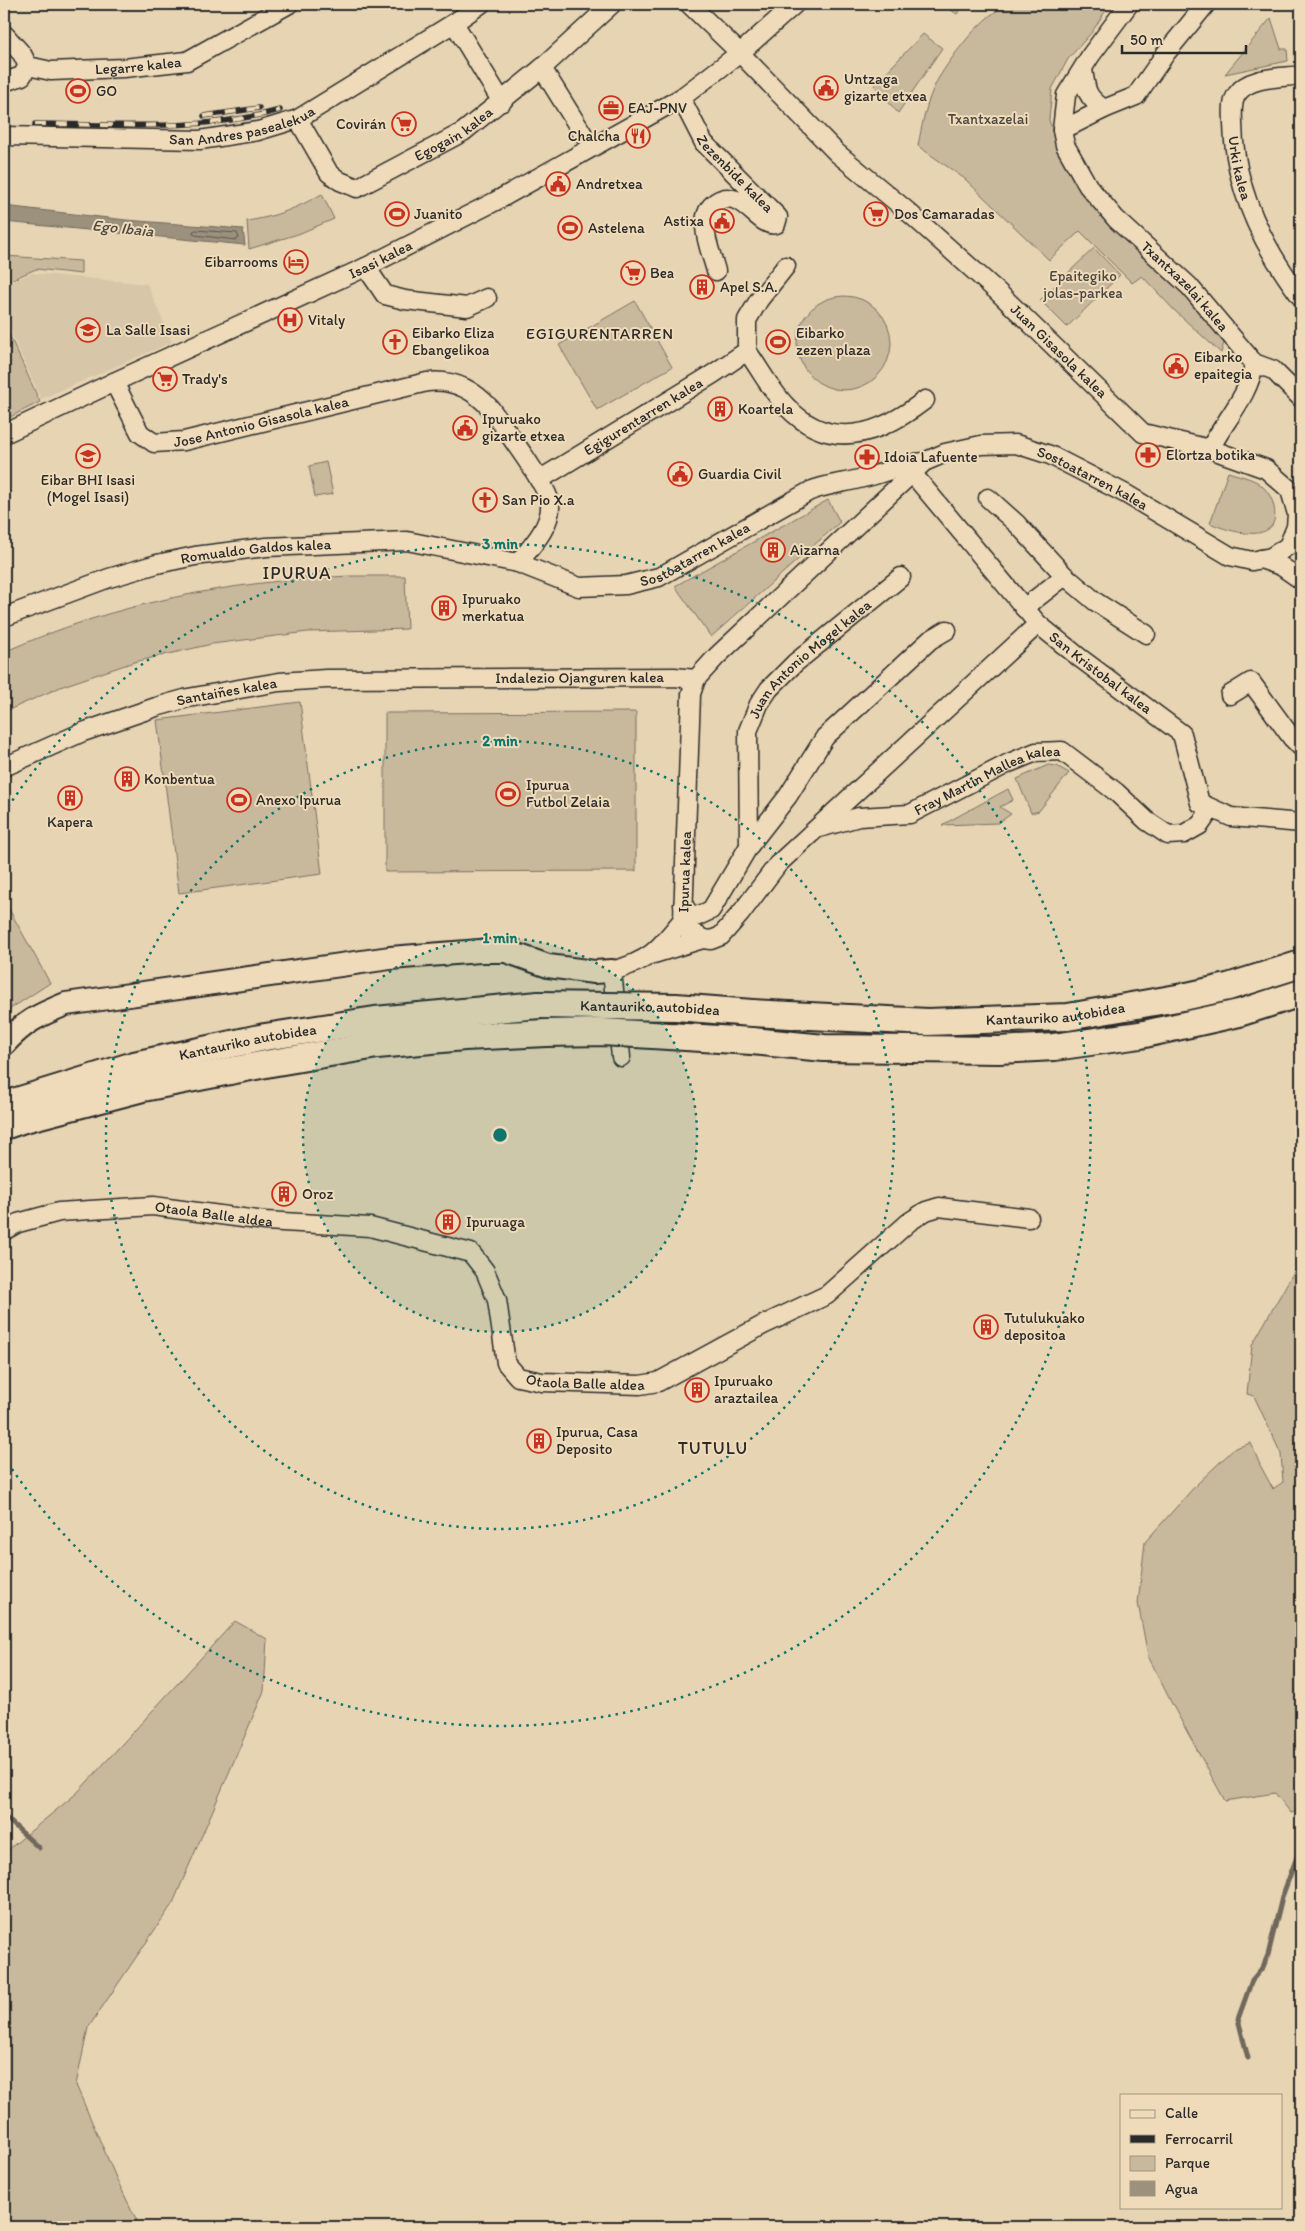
<svg xmlns="http://www.w3.org/2000/svg" width="1305" height="2231" font-family="Itim,sans-serif">
<rect width="100%" height="100%" fill="#e7d4b3"/>
<filter id="ink" filterUnits="userSpaceOnUse"><feTurbulence type="fractalNoise" baseFrequency=".02" numOctaves="2"/><feDisplacementMap in="SourceGraphic" scale="10" xChannelSelector="R" yChannelSelector="G"/><feConvolveMatrix kernelMatrix="1 2 1 2 8 2 1 2 1" color-interpolation-filters="sRGB"/></filter>
<g filter="url(#ink)">
<path fill="#d7c6a8" d="M32,273L147,284L172,342L41,399L4,318V285Z"/>
<g fill="#c8b89c" stroke="#7a7264">
<path d="M942,4H963L957,14Z"/>
<path d="M1010,4H1110L1092,32L1068,59L1052,89L1049,120L1058,146L1205,309L1224,343L1221,353L1175,311L1142,276L1132,283L1080,231L1049,260L965,179L918,146C922,124 927,99 938,79C952,56 984,12 1010,4Z"/>
<path d="M1271,18L1281,49H1287L1288,61L1225,74Z"/>
<path d="M923,34L942,48L898,113L874,85Z"/>
<path d="M322,194L334,219L298,234L249,249L247,221C275,217 297,208 322,194Z"/>
<path d="M1094,248L1120,275L1067,327L1040,300Z"/>
<path d="M5,256L81,261V274L36,269L4,283Z"/>
<circle cx="844" cy="343" r="47"/>
<path d="M635,301L672,367L597,410L559,345Z"/>
<path d="M4,323L40,402L4,420Z"/>
<path d="M326,462L333,494L315,497L309,466Z"/>
<path d="M1228,472C1237,475 1248,477 1257,482C1266,488 1272,497 1274,507C1282,547 1229,532 1210,523Z"/>
<path d="M828,500L840,522L711,637L675,586Z"/>
<path d="M350,576H405L407,629L308,632L212,644L134,662L63,686L4,712V652C114,603 231,581 350,576Z"/>
<path d="M300,702L322,874L179,893L157,720Z"/>
<path d="M636,712V871L385,872V713Z"/>
<path d="M1048,765L1057,766L1069,773L1039,811L1031,813L1017,779Z"/>
<path d="M1008,789L1013,800L1000,807L1011,814L998,823L942,825Z"/>
<path d="M4,900L50,983L4,1013Z"/>
<path d="M1301,1270V1810L1291,1813L1275,1793L1225,1801L1172,1704L1148,1656L1138,1603L1145,1542L1197,1484L1235,1448L1251,1443L1260,1465L1273,1489L1283,1482L1281,1454L1254,1396L1247,1394L1252,1345L1292,1275Z"/>
<path d="M235,1621L267,1639L264,1691L173,1903L88,2028L76,2085L117,2180L140,2227H4V1853L77,1793Z"/>
</g>
<path fill="#9c917d" stroke="#6f685c" d="M4,206L126,220L243,229L245,245L4,222Z"/>
<g fill="none" stroke-linecap="round" stroke-linejoin="round">
<path stroke="#58544c" stroke-width="1" d="M196,230L237,233L239,238L236,240L195,235L193,232Z"/>
<g stroke="#6f685c" stroke-width="5">
<path d="M4,1816L39,1848"/>
<path d="M1248,2058L1238,2019L1252,1980L1263,1967L1268,1955L1282,1897L1301,1846"/>
</g>
<g stroke="#2b2b2b" stroke-width="21">
<g id="minor">
<path id="s1" d="M1129,4L1091,55L1066,95L1062,130L1065,145L1088,186L1116,219L1189,286L1254,363C1250,395 1224,421 1210,449"/>
<path d="M454,23L502,102"/>
<path d="M4,34L22,54L28,66"/>
<path id="s2" d="M28,66L51,71L124,68L187,61L289,4"/>
<path d="M542,68L583,134"/>
<path d="M1083,69C1086,90 1086,97 1104,109L1136,96L1166,53L1206,4"/>
<path id="s3" d="M1301,75C1282,78 1249,76 1237,94C1231,102 1233,115 1233,124C1234,188 1263,247 1301,297"/>
<path d="M4,82L22,76L28,66"/>
<path id="s4" d="M681,98L704,143L778,217L776,224C758,229 741,185 716,202C694,217 711,251 716,271"/>
<path id="s5" d="M298,119L329,173L340,181L357,188L463,132L542,68L612,4"/>
<path d="M1062,130L1104,109"/>
<path id="s6" d="M4,136L200,140L258,131L298,119L454,23L481,4"/>
<path d="M366,267L385,295L405,300L467,307L487,298"/>
<path d="M747,351C760,369 771,391 787,407C831,453 881,434 925,400"/>
<path d="M1254,363L1273,370L1301,398"/>
<path id="s7" d="M114,382L140,433L154,443L184,441L427,382C452,379 473,389 490,408C502,425 548,486 550,503C552,526 531,547 518,563"/>
<path id="s8" d="M4,434L114,382L366,267L496,201L681,98L740,53L795,4"/>
<path id="s9" d="M912,473L1038,624L1080,658L1182,734L1200,803L1231,817L1301,823"/>
<path id="s10" d="M539,480L713,374L747,351V320L759,300L786,266"/>
<path d="M988,498L1017,524L1065,576L1024,608"/>
<path d="M1261,559L1281,566L1301,580"/>
<path d="M1065,576L1096,602L1146,634"/>
<path id="s11" d="M4,617L109,578L157,564L195,556L266,547L407,541L518,563L579,587L626,585L659,577L810,491C828,484 845,483 863,478C884,474 902,463 924,462"/>
<path d="M1230,695L1251,682L1292,738L1301,747"/>
<path id="s12" d="M4,767L83,732L156,707L188,698L279,682L326,679L674,677L696,679"/>
<path id="s13" d="M819,828L859,817L910,814L1009,763L1036,752L1062,751L1116,792L1147,821L1168,835L1184,834L1200,825L1211,809"/>
<path id="s14" d="M749,846L748,731L759,704L769,689L795,663L901,577"/>
<path d="M683,905L689,913L698,916L711,910L749,846L788,796L825,737L930,640L947,630"/>
<path d="M683,919L685,928L703,939L711,940L721,936L741,913L778,864L1038,624"/>
<path d="M654,954L703,939"/>
<path id="s15" d="M621,1057L612,971C651,960 658,950 683,919L691,694L696,679L717,656L924,462L945,453L981,445L1016,444L1050,455L1126,494L1230,556L1252,561L1271,557L1288,546L1296,527L1297,514L1290,490L1266,469L1210,449L1143,433L998,292L906,210L837,153L740,53L689,4"/>
<path id="s16" d="M4,1231L18,1223L59,1212L153,1206L265,1221L370,1227L471,1253L485,1271L497,1300L506,1363L518,1377L542,1382L640,1385L658,1382L763,1325L827,1295L909,1222L926,1211L939,1207L1029,1218"/>
</g>
</g>
<g stroke="#2b2b2b" stroke-width="26">
<path id="major" d="M4,1044C24,1022 39,1015 66,1004L390,958L480,951H506L548,966L594,972L612,971"/>
</g>
<g stroke="#2b2b2b" stroke-width="30">
<g id="highway">
<path id="s17" d="M752,1013L928,1022L1068,1017L1183,997L1228,987L1301,964"/>
<path d="M752,1041L824,1048L999,1050L1054,1047L1140,1035L1239,1013L1301,993"/>
<path id="s18" d="M4,1105L134,1065L265,1037L375,1020L539,1005"/>
<path d="M4,1126L21,1120L143,1088L271,1063L377,1045L464,1037L546,1033"/>
</g>
</g>
<use href="#minor" stroke="#efdbb9" stroke-width="18"/>
<use href="#major" stroke="#efdbb9" stroke-width="22"/>
<use href="#highway" stroke="#efdbb9" stroke-width="26"/>
<g stroke="#2b2b2b" stroke-width="5.5">
<g id="rail">
<path d="M204,116L259,108"/>
<path d="M35,124C116,124 201,132 280,110"/>
</g>
</g>
<use href="#rail" stroke="#efdbb9" stroke-width="4" stroke-dasharray="11" stroke-linecap="butt"/>
<g stroke="#2b2b2b" stroke-width="30" stroke-linecap="butt">
<g id="highway-bridge">
<path id="s19" d="M539,1005L676,1007L752,1013"/>
<path d="M546,1033L602,1032L752,1041"/>
</g>
</g>
<use href="#highway-bridge" stroke="#efdbb9" stroke-width="26"/>
</g>
</g>
<circle cx="500" cy="1135" r="197" fill="#0f766e" fill-opacity=".12"/>
<g fill="none" stroke="#0f766e" stroke-width="2.5" stroke-dasharray="2.5 5">
<circle cx="500" cy="1135" r="197"/>
<circle cx="500" cy="1135" r="394"/>
<path d="M4 813A591 591 0 1 1 4 1457"/>
</g>
<defs>
<g id="civic-ring" transform="scale(1.25)"><circle r="9.5" fill="#efdbb9" stroke="#c8321e" stroke-width="1.5"/><path d="M-.6-6.5H3V-4.5H.6V-3L4-1V1h2V6H-6V1h2V-1L-.6-3ZM-1.2 2.5V6h2.4V2.5Z" fill="#c8321e"/></g>
<g id="stadium-ring" transform="scale(1.25)"><circle r="9.5" fill="#efdbb9" stroke="#c8321e" stroke-width="1.5"/><path d="M0-5a6.5 5 0 1 0 0 10a6.5 5 0 1 0 0-10ZM-3.5-1.8h7v3.6h-7Z" fill="#c8321e"/></g>
<g id="office-ring" transform="scale(1.25)"><circle r="9.5" fill="#efdbb9" stroke="#c8321e" stroke-width="1.5"/><path d="M-6-3h4V-5.5h4V-3h4V5H-6ZM-1-4.5V-3h2v-1.5ZM-6 0V1H6V0Z" fill="#c8321e"/></g>
<g id="supermarket-ring" transform="scale(1.25)"><circle r="9.5" fill="#efdbb9" stroke="#c8321e" stroke-width="1.5"/><path d="M-6-5.5h2.5l.6 2H6L4.5 2H-2.5L-4.4-4H-6ZM-1.5 3.2a1.3 1.3 0 1 0 .1 0ZM3 3.2a1.3 1.3 0 1 0 .1 0Z" fill="#c8321e"/></g>
<g id="restaurant-ring" transform="scale(1.25)"><circle r="9.5" fill="#efdbb9" stroke="#c8321e" stroke-width="1.5"/><path d="M-5-6h1v4h1v-4h1v4h1v-4h1v5L-1.5 .5V6h-2V.5L-5-1ZM5-6V6H3V1.5H1.5Q1.5-4 5-6Z" fill="#c8321e"/></g>
<g id="hotel-ring" transform="scale(1.25)"><circle r="9.5" fill="#efdbb9" stroke="#c8321e" stroke-width="1.5"/><path d="M-6-4.5h1.5V1H6V5H4.5V3h-9V5H-6ZM-4 0a1.8 1.8 0 1 1 3.6 0ZM.5 0V-2.5h3Q6-2.5 6 0Z" fill="#c8321e"/></g>
<g id="building-ring" transform="scale(1.25)"><circle r="9.5" fill="#efdbb9" stroke="#c8321e" stroke-width="1.5"/><path d="M-4-6H4V6H1V3H-1V6H-4ZM-2.5-4.3h1.7v1.8h-1.7ZM.8-4.3h1.7v1.8H.8ZM-2.5-1h1.7V.8h-1.7ZM.8-1h1.7V.8H.8Z" fill="#c8321e"/></g>
<g id="hospital-ring" transform="scale(1.25)"><circle r="9.5" fill="#efdbb9" stroke="#c8321e" stroke-width="1.5"/><path d="M-5-5h3v3.5h4V-5h3V5h-3V1.5h-4V5h-3Z" fill="#c8321e"/></g>
<g id="school-ring" transform="scale(1.25)"><circle r="9.5" fill="#efdbb9" stroke="#c8321e" stroke-width="1.5"/><path d="M0-5L7-2L0 1L-7-2ZM-4 1L0 2.5L4 1V4Q0 6-4 4Z" fill="#c8321e"/></g>
<g id="church-ring" transform="scale(1.25)"><circle r="9.5" fill="#efdbb9" stroke="#c8321e" stroke-width="1.5"/><path d="M-1.2-6h2.4v3.5h3.3v2.4h-3.3V6h-2.4V-.1h-3.3v-2.4h3.3Z" fill="#c8321e"/></g>
<g id="pharmacy-ring" transform="scale(1.25)"><circle r="9.5" fill="#efdbb9" stroke="#c8321e" stroke-width="1.5"/><path d="M-2-6h4v4h4v4h-4v4h-4v-4h-4v-4h4Z" fill="#c8321e"/></g>
</defs>
<g fill-rule="evenodd">
<use href="#civic-ring" x="826" y="88"/>
<use href="#stadium-ring" x="78" y="91"/>
<use href="#office-ring" x="611" y="108"/>
<use href="#supermarket-ring" x="404" y="124"/>
<use href="#restaurant-ring" x="638" y="136"/>
<use href="#civic-ring" x="558" y="184"/>
<use href="#stadium-ring" x="397" y="214"/>
<use href="#supermarket-ring" x="876" y="214"/>
<use href="#civic-ring" x="722" y="221"/>
<use href="#stadium-ring" x="570" y="228"/>
<use href="#hotel-ring" x="296" y="262"/>
<use href="#supermarket-ring" x="633" y="273"/>
<use href="#building-ring" x="702" y="287"/>
<use href="#hospital-ring" x="290" y="320"/>
<use href="#school-ring" x="88" y="330"/>
<use href="#church-ring" x="395" y="342"/>
<use href="#stadium-ring" x="778" y="342"/>
<use href="#civic-ring" x="1176" y="366"/>
<use href="#supermarket-ring" x="165" y="379"/>
<use href="#building-ring" x="720" y="409"/>
<use href="#civic-ring" x="465" y="428"/>
<use href="#pharmacy-ring" x="1148" y="455"/>
<use href="#school-ring" x="88" y="456"/>
<use href="#pharmacy-ring" x="867" y="457"/>
<use href="#civic-ring" x="680" y="474"/>
<use href="#church-ring" x="485" y="500"/>
<use href="#building-ring" x="773" y="550"/>
<use href="#building-ring" x="444" y="608"/>
<use href="#building-ring" x="127" y="779"/>
<use href="#stadium-ring" x="508" y="794"/>
<use href="#building-ring" x="70" y="798"/>
<use href="#stadium-ring" x="239" y="800"/>
<use href="#building-ring" x="284" y="1194"/>
<use href="#building-ring" x="448" y="1222"/>
<use href="#building-ring" x="986" y="1327"/>
<use href="#building-ring" x="697" y="1390"/>
<use href="#building-ring" x="539" y="1441"/>
</g>
<g text-anchor="middle" dominant-baseline="central" stroke-width="4" stroke-linejoin="round" paint-order="stroke">
<g font-size="15" fill="#2b2b2b" stroke="#efdbb9">
<text stroke="none"><textPath href="#s2" startOffset="111">Legarre kalea</textPath></text>
<text stroke="none"><textPath href="#s6" startOffset="240">San Andres pasealekua</textPath></text>
<text stroke="none"><textPath href="#s5" startOffset="205">Egogain kalea</textPath></text>
<text stroke="none"><textPath href="#s3" startOffset="144">Urki kalea</textPath></text>
<text stroke="none"><textPath href="#s4" startOffset="94">Zezenbide kalea</textPath></text>
<text stroke="none"><textPath href="#s8" startOffset="415">Isasi kalea</textPath></text>
<text stroke="none"><textPath href="#s1" startOffset="348">Txantxazelai kalea</textPath></text>
<text transform="translate(1059 351) rotate(44)">Juan Gisasola kalea</text>
<text stroke="none"><textPath href="#s10" startOffset="122">Egigurentarren kalea</textPath></text>
<text stroke="none"><textPath href="#s7" startOffset="184">Jose Antonio Gisasola kalea</textPath></text>
<text stroke="none"><textPath href="#s15" startOffset="911">Sostoatarren kalea</textPath></text>
<text stroke="none"><textPath href="#s11" startOffset="262">Romualdo Galdos kalea</textPath></text>
<text stroke="none"><textPath href="#s11" startOffset="715">Sostoatarren kalea</textPath></text>
<text stroke="none"><textPath href="#s14" startOffset="212">Juan Antonio Mogel kalea</textPath></text>
<text stroke="none"><textPath href="#s9" startOffset="276">San Kristobal kalea</textPath></text>
<text stroke="none"><textPath href="#s12" startOffset="590">Indalezio Ojanguren kalea</textPath></text>
<text stroke="none"><textPath href="#s12" startOffset="236">Santaiñes kalea</textPath></text>
<text stroke="none"><textPath href="#s13" startOffset="178">Fray Martin Mallea kalea</textPath></text>
<text stroke="none"><textPath href="#s15" startOffset="224">Ipurua kalea</textPath></text>
<text stroke="none"><textPath href="#s19" startOffset="111">Kantauriko autobidea</textPath></text>
<text stroke="none"><textPath href="#s17" startOffset="304">Kantauriko autobidea</textPath></text>
<text stroke="none"><textPath href="#s18" startOffset="252">Kantauriko autobidea</textPath></text>
<text stroke="none"><textPath href="#s16" startOffset="214">Otaola Balle aldea</textPath></text>
<text stroke="none"><textPath href="#s16" startOffset="679">Otaola Balle aldea</textPath></text>
</g>
<g font-size="15" fill="#2b2b2b" stroke="#efdbb9" text-anchor="start">
<text x="844" y="79">Untzaga<tspan x="844" dy="17">gizarte etxea</tspan></text>
<text x="96" y="91">GO</text>
<text x="628" y="108">EAJ-PNV</text>
<text x="386" y="124" text-anchor="end">Covirán</text>
<text x="620" y="136" text-anchor="end">Chalcha</text>
<text x="576" y="184">Andretxea</text>
<text x="414" y="214">Juanito</text>
<text x="894" y="214">Dos Camaradas</text>
<text x="704" y="221" text-anchor="end">Astixa</text>
<text x="588" y="228">Astelena</text>
<text x="278" y="262" text-anchor="end">Eibarrooms</text>
<text x="650" y="273">Bea</text>
<text x="720" y="287">Apel S.A.</text>
<text x="308" y="320">Vitaly</text>
<text x="106" y="330">La Salle Isasi</text>
<text x="412" y="333">Eibarko Eliza<tspan x="412" dy="17">Ebangelikoa</tspan></text>
<text x="796" y="333">Eibarko<tspan x="796" dy="17">zezen plaza</tspan></text>
<text x="1194" y="357">Eibarko<tspan x="1194" dy="17">epaitegia</tspan></text>
<text x="182" y="379">Trady's</text>
<text x="738" y="409">Koartela</text>
<text x="482" y="419">Ipuruako<tspan x="482" dy="17">gizarte etxea</tspan></text>
<text x="1166" y="455">Elortza botika</text>
<text x="884" y="457">Idoia Lafuente</text>
<text x="698" y="474">Guardia Civil</text>
<text x="88" y="480" text-anchor="middle">Eibar BHI Isasi<tspan x="88" dy="17">(Mogel Isasi)</tspan></text>
<text x="502" y="500">San Pio X.a</text>
<text x="790" y="550">Aizarna</text>
<text x="462" y="599">Ipuruako<tspan x="462" dy="17">merkatua</tspan></text>
<text x="144" y="779">Konbentua</text>
<text x="526" y="785">Ipurua<tspan x="526" dy="17">Futbol Zelaia</tspan></text>
<text x="256" y="800">Anexo Ipurua</text>
<text x="70" y="822" text-anchor="middle">Kapera</text>
<text x="302" y="1194">Oroz</text>
<text x="466" y="1222">Ipuruaga</text>
<text x="1004" y="1318">Tutulukuako<tspan x="1004" dy="17">depositoa</tspan></text>
<text x="714" y="1381">Ipuruako<tspan x="714" dy="17">araztailea</tspan></text>
<text x="556" y="1432">Ipurua, Casa<tspan x="556" dy="17">Deposito</tspan></text>
</g>
<g font-size="15" fill="#4a4742" stroke="#efdbb9">
<text x="988" y="119">Txantxazelai</text>
<text x="1083" y="276">Epaitegiko<tspan x="1083" dy="17">jolas-parkea</tspan></text>
</g>
<g font-size="16" font-style="italic" fill="#4d4a44" stroke="#efdbb9">
<text transform="translate(123 228) rotate(6)">Ego Ibaia</text>
</g>
<g font-size="16" letter-spacing="1" fill="#2b2b2b" stroke="#efdbb9">
<text x="600" y="333">EGIGURENTARREN</text>
</g>
<g font-size="18" letter-spacing="1" fill="#2b2b2b" stroke="#efdbb9">
<text x="297" y="573">IPURUA</text>
<text x="713" y="1448">TUTULU</text>
</g>
</g>
<circle cx="500" cy="1135" r="8" fill="#0f766e" stroke="#efdbb9" stroke-width="2.5"/>
<g font-size="15" text-anchor="middle" font-weight="bold" fill="#0f766e" stroke="#efdbb9" stroke-width="4" stroke-linejoin="round" paint-order="stroke">
<text x="500" y="549">3 min</text>
<text x="500" y="746">2 min</text>
<text x="500" y="943">1 min</text>
</g>
<rect width="1305" height="2231" fill="none" stroke="#efdbb9" stroke-width="20"/>
<rect x="10" y="10" width="1285" height="2211" fill="none" stroke="#2b2b2b" stroke-width="2" filter="url(#ink)"/>
<rect x="1120" y="2094" width="162" height="115" fill="#efdbb9" stroke="#a19580"/>
<rect x="1130" y="2110" width="25" height="8" fill="#efdbb9" stroke="#a19580"/>
<text x="1165" y="2118" font-size="15" fill="#2b2b2b">Calle</text>
<rect x="1130" y="2135" width="25" height="8" fill="#2b2b2b" stroke="#a19580"/>
<text x="1165" y="2144" font-size="15" fill="#2b2b2b">Ferrocarril</text>
<rect x="1130" y="2156" width="25" height="15" fill="#c8b89c" stroke="#a19580"/>
<text x="1165" y="2168" font-size="15" fill="#2b2b2b">Parque</text>
<rect x="1130" y="2181" width="25" height="15" fill="#9c917d" stroke="#a19580"/>
<text x="1165" y="2194" font-size="15" fill="#2b2b2b">Agua</text>
<path d="M1122 45v8h124v-8" fill="none" stroke="#2b2b2b" stroke-width="2.5"/>
<text x="1130" y="45" font-size="15" fill="#2b2b2b" stroke="#efdbb9" stroke-width="4" paint-order="stroke">50 m</text>
</svg>
